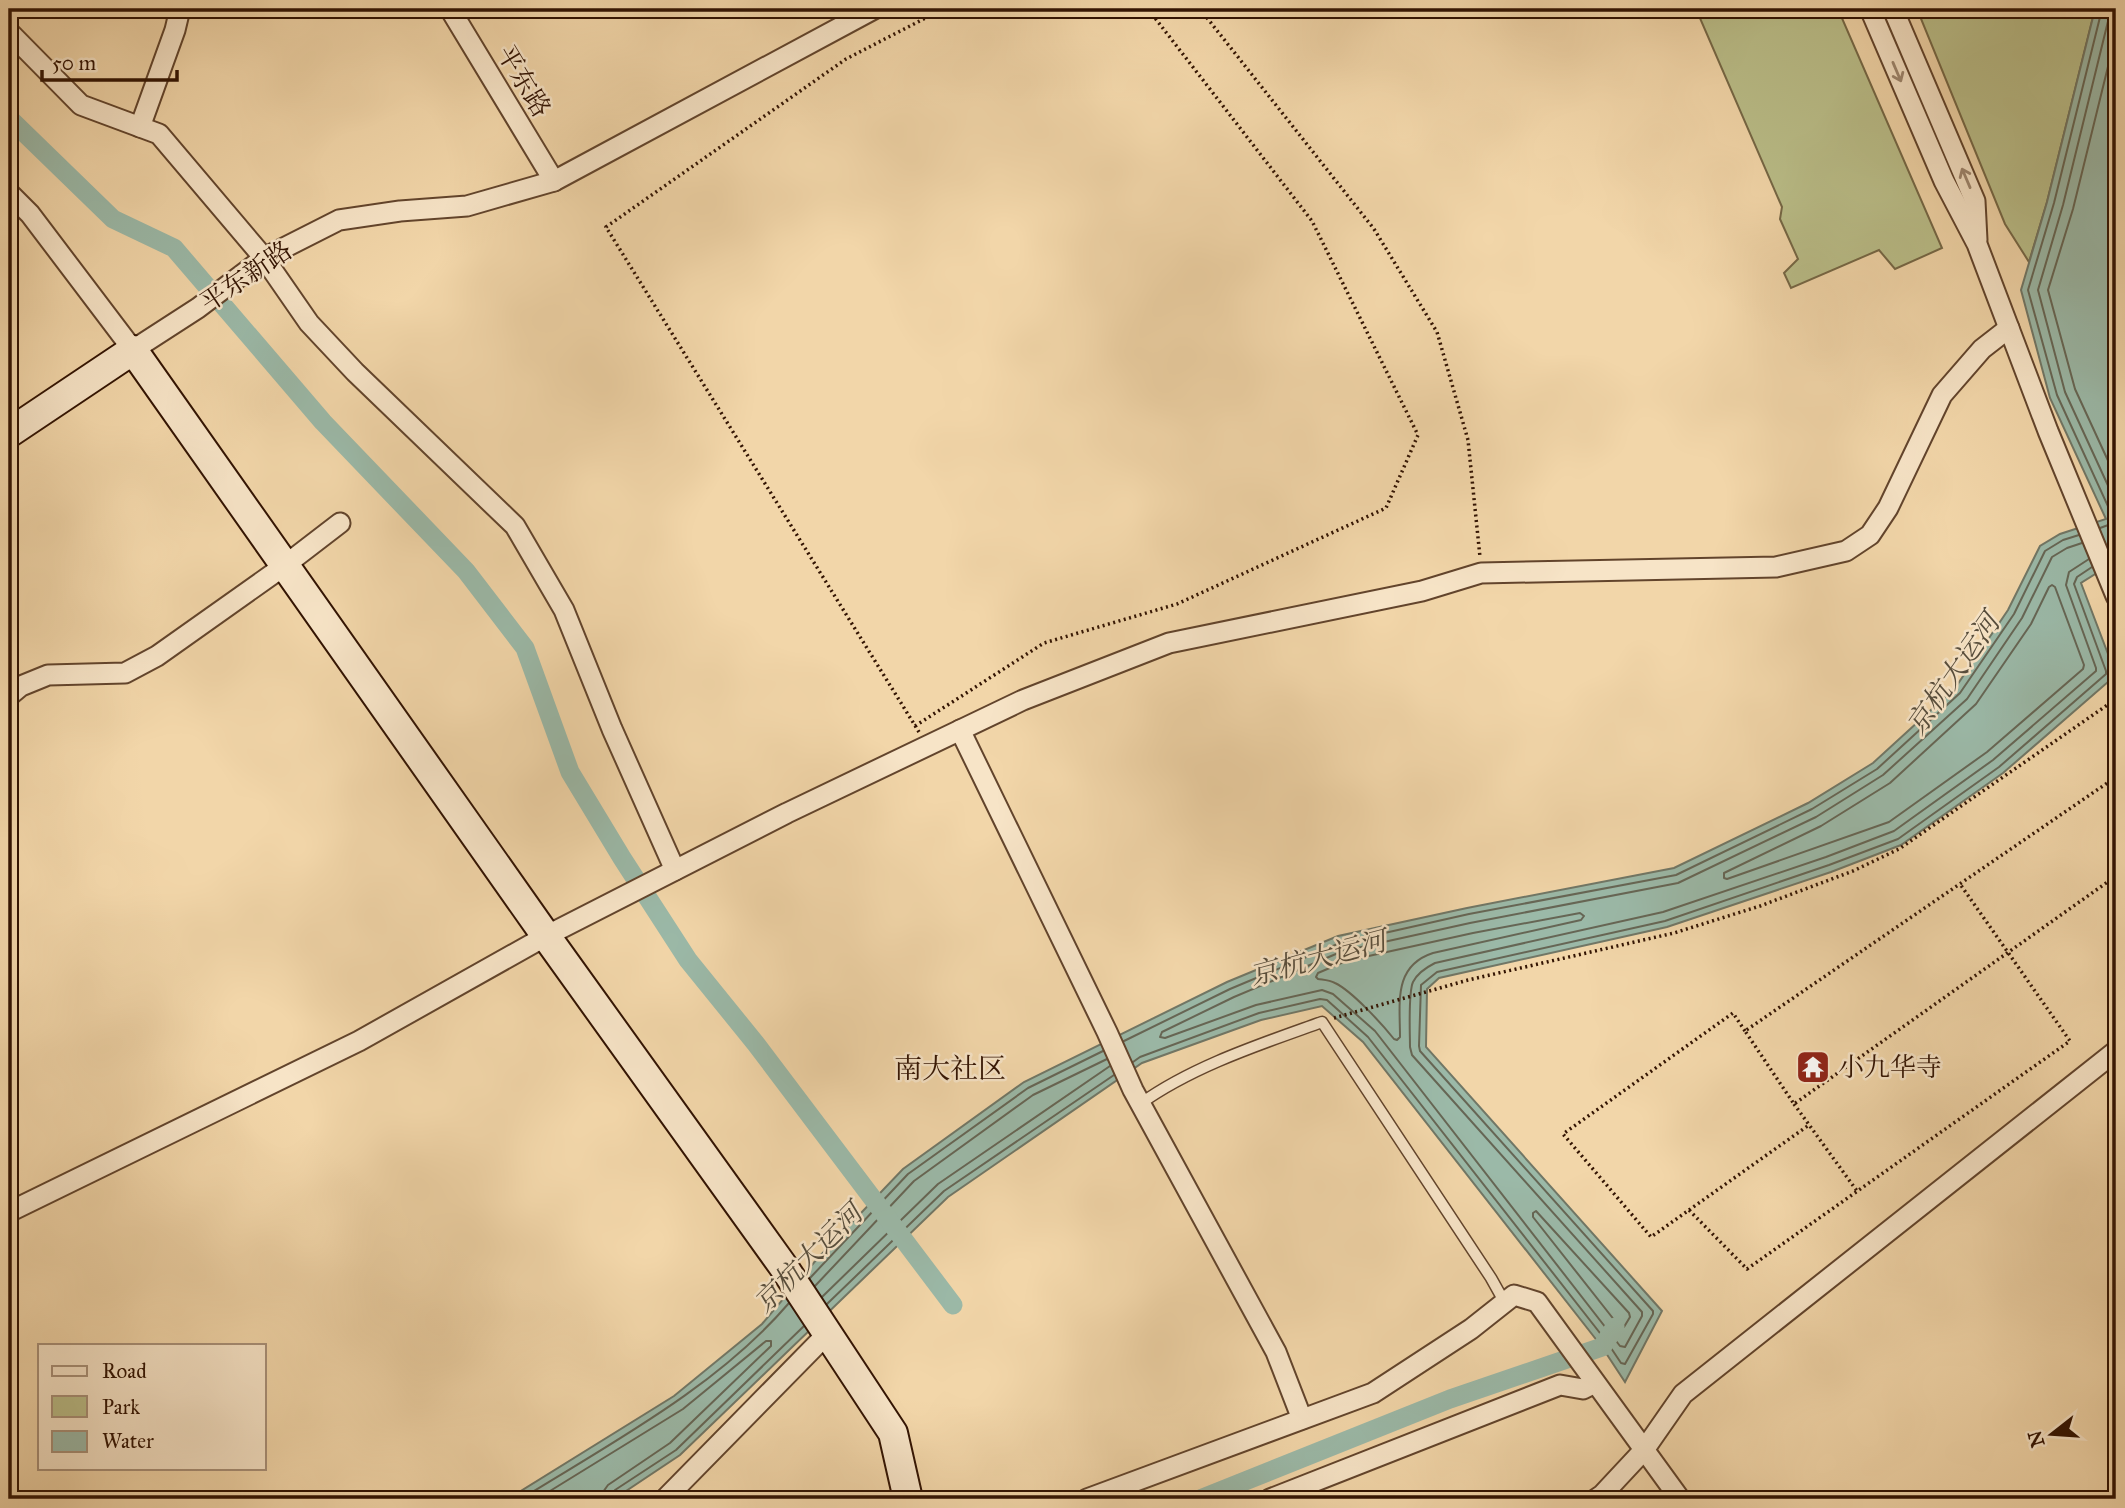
<svg xmlns="http://www.w3.org/2000/svg" width="2125" height="1508" font-family="'IM FELL Great Primer','Noto Serif SC',serif">
<rect width="100%" height="100%" fill="#f2d6a9"/>
<filter id="stains"><feTurbulence type="fractalNoise" baseFrequency=".00286" numOctaves="4"/><feColorMatrix values="0 0 0 0 .2 0 0 0 0 .09 0 0 0 0 .02 0 0 0 .5 -.17"/></filter>
<radialGradient id="worn" r=".72"><stop offset=".6" stop-color="#630" stop-opacity="0"/><stop offset="1" stop-color="#630" stop-opacity=".3"/></radialGradient>
<g fill="#babe89" stroke="#766846" stroke-width="2">
<path d="M1696,9H1838L1942,248L1895,269L1879,250L1791,288L1784,273L1798,259L1780,219L1782,207Z"/>
<path d="M1917,9H2095L2047,202L2029,262L2005,224Z"/>
</g>
<path fill="#9bb9a8" stroke="#717766" stroke-width="2" d="M2095,9H2116V561L2081,583L2116,675L2003,773L1901,845L1831,872L1667,927L1439,978L1427,989L1426,1047L1662,1311L1625,1382L1602,1347L1363,1042L1322,1006L1261,1020L1142,1063L948,1197L680,1455L614,1499H508L674,1396L762,1324L817,1259L903,1169L1024,1082L1227,982L1338,936L1467,908L1674,868L1808,803L1873,763L1955,688L2008,610L2040,546L2060,534L2106,519L2050,398L2021,290L2047,202Z"/>
<g fill="none" stroke-linecap="round" stroke-linejoin="round">
<g stroke="#665" stroke-width="2">
<path d="M2111,9L2063,205L2038,290L2065,392L2116,503"/>
<path d="M2116,34L2073,209L2048,290L2075,389L2116,478"/>
<path d="M2100,528L2111,524L2112,515L2057,395L2028,290L2054,203L2102,9"/>
<path d="M2082,543L2067,548L2052,557L2022,618L1967,699L1883,775L1816,817L1678,883L1470,923L1343,951L1234,997L1162,1032L1160,1037L1165,1038L1256,1005L1322,990L1333,994L1375,1031L1620,1346L1625,1347L1642,1316V1312L1412,1055L1410,1047C1410,1033 1408,993 1413,982C1417,974 1427,967 1435,963L1663,912L1826,857L1894,831L1993,760L2096,671V668L2066,585L2069,572L2089,559"/>
<path d="M2052,585L2055,587L2084,665L2083,669L1987,752L1889,822L1727,879L1724,878V873L1821,826L1890,783L1976,704L2031,624L2049,587Z"/>
<path d="M1580,913L1584,916L1581,920L1433,953C1393,966 1400,1003 1400,1037L1397,1040L1394,1039C1382,1024 1352,991 1335,983C1329,980 1324,980 1318,979L1316,977L1318,973L1346,961L1473,933Z"/>
<path d="M1124,1041L1230,989L1340,943L1469,914L1676,875L1812,809L1877,769L1960,693L2014,614L2045,551L2063,540L2079,535"/>
<path d="M1133,1062L1140,1057L1259,1013L1320,999L1327,1000L1368,1037L1607,1342L1621,1363L1625,1364L1653,1314V1311L1420,1051L1419,1046L1421,985L1437,972L1665,921L1829,865L1898,839L1999,767L2106,674V671L2074,584L2077,577L2092,567"/>
<path d="M1536,1211L1629,1313L1630,1317L1624,1327L1619,1326L1533,1217V1213Z"/>
<path d="M810,1278L908,1174L1028,1088L1103,1051"/>
<path d="M815,1286L914,1181L1033,1095L1107,1059"/>
<path d="M822,1297L938,1184L1110,1066"/>
<path d="M827,1304L944,1191L1114,1075"/>
<path d="M521,1499C613,1442 718,1386 789,1303"/>
<path d="M537,1499L683,1409L766,1341H771V1346L670,1443L608,1485L603,1492L602,1499"/>
<path d="M611,1499L615,1490L676,1450L804,1326"/>
</g>
<g stroke="#9bb9a8" stroke-width="19">
<path d="M9,118L113,219L174,248L323,422L466,571L525,648L570,772L622,858L688,960L756,1044L953,1305"/>
<path d="M1200,1499L1450,1399L1602,1347L1615,1327"/>
</g>
<g stroke="#62442c" stroke-width="13">
<path id="lane" d="M1140,1104C1193,1066 1261,1044 1322,1022L1491,1278L1505,1303"/>
</g>
<g stroke="#62442c" stroke-width="23">
<g id="street">
<path d="M450,9L554,181"/>
<path d="M1870,9L1944,181L1977,244L2048,431L2116,596"/>
<path d="M1893,9L1975,201L1977,240"/>
<path d="M9,32L81,105L159,134L264,258L309,323L355,372L515,526L564,610L612,729L675,870"/>
<path d="M140,127L175,30L180,9"/>
<path d="M9,193L30,214L133,350L198,308L264,258L339,220L400,211L467,206L554,181L874,9"/>
<path d="M9,696L21,686L48,675L125,673L157,656L284,566L340,523"/>
<path d="M960,730L1107,1032L1133,1090L1276,1352L1302,1419"/>
<path d="M9,1212L359,1041L546,936L787,813L1023,700L1169,643L1422,591L1481,573L1776,567L1846,551L1870,535L1888,508L1942,395L1982,349L2009,328"/>
<path d="M665,1499L827,1334"/>
<path d="M1087,1499L1373,1393L1471,1329L1514,1295L1537,1302L1680,1499"/>
<path d="M1270,1499L1560,1385L1583,1389L1595,1383"/>
<path d="M1596,1499L1602,1495L1644,1450L1683,1394L2116,1051"/>
</g>
</g>
<g stroke="#321302" stroke-width="32">
<path id="secondary" d="M9,433L133,350L546,936L783,1266L893,1433L908,1499"/>
</g>
<g stroke="#321302" stroke-width="3.5" stroke-dasharray="2 3.5" stroke-linecap="butt">
<path d="M1200,9L1374,229L1437,332L1468,440L1480,557"/>
<path d="M915,726L1044,643L1177,604L1386,508L1418,435L1312,221L1148,9"/>
<path d="M919,732L606,227L846,59L943,9"/>
<path d="M2116,777L1745,1031L1794,1104L2116,876"/>
<path d="M1334,1018L1468,980L1674,933L1760,906L1853,871L1899,849L2116,699"/>
<path d="M1745,1031L1733,1013L1563,1134L1651,1237L1689,1210L1747,1269L2070,1041L1960,884"/>
<path d="M1794,1104L1857,1191"/>
<path d="M1689,1210L1809,1125"/>
</g>
<use href="#lane" stroke="#f7e4c7" stroke-width="10"/>
<use href="#street" stroke="#f7e4c7" stroke-width="19"/>
<use href="#secondary" stroke="#f7e4c7" stroke-width="28"/>
</g>
<defs><path id="oneway-shaft" d="M-6 0H5M1.5-3L5.5 0L1.5 3" fill="none" stroke-width="1.6" stroke-linecap="round" stroke-linejoin="round" transform="scale(1.75)"/></defs>
<g stroke="#9e866e">
<use href="#oneway-shaft" transform="translate(1897 72) rotate(67)"/>
<use href="#oneway-shaft" transform="translate(1966 178) rotate(-113)"/>
</g>
<defs>
<g id="temple-square" transform="scale(1.75)"><rect x="-9" y="-9" width="18" height="18" rx="4" fill="#8f2418" stroke="#f7e4c7"/><path d="M0-6L5-2H3V0L6.5 2.5H4V6H1.5V3h-3V6H-4V2.5H-6.5L-3 0V-2H-5Z" fill="#fff"/></g>
</defs>
<g fill-rule="evenodd">
<use href="#temple-square" x="1813" y="1067"/>
</g>
<g text-anchor="middle" dominant-baseline="central" stroke-width="5" stroke-linejoin="round" paint-order="stroke">
<g font-size="26" fill="#321302" stroke="#f7e4c7">
<text transform="translate(524 81) rotate(59)">平东路</text>
<text transform="translate(246 276) rotate(-34)">平东新路</text>
</g>
<g font-size="26" fill="#321302" stroke="#f7e4c7" text-anchor="start">
<text x="1838" y="1067">小九华寺</text>
</g>
<g font-size="28" font-style="italic" fill="#574d3c" stroke="#f7e4c7">
<text transform="translate(1953 674) rotate(-55)">京杭大运河</text>
<text transform="translate(1318 958) rotate(-15)">京杭大运河</text>
<text transform="translate(808 1258) rotate(-45)">京杭大运河</text>
</g>
<g font-size="28" fill="#321302" stroke="#f7e4c7">
<text x="950" y="1068">南大社区</text>
</g>
</g>
<rect width="2125" height="1508" fill="none" stroke="#f2d6a9" stroke-width="35"/>
<rect x="10" y="10" width="2104" height="1487" fill="none" stroke="#321302" stroke-width="3.5"/>
<rect x="18" y="18" width="2090" height="1473" fill="none" stroke="#321302" stroke-width="2"/>
<rect x="38" y="1344" width="228" height="126" fill="#f7e4c7" stroke="#a89078" stroke-width="2"/>
<rect x="52" y="1366" width="35" height="10" fill="#f7e4c7" stroke="#a89078" stroke-width="2"/>
<text x="102" y="1378" font-size="21" fill="#321302">Road</text>
<rect x="52" y="1396" width="35" height="21" fill="#babe89" stroke="#a89078" stroke-width="2"/>
<text x="102" y="1414" font-size="21" fill="#321302">Park</text>
<rect x="52" y="1431" width="35" height="21" fill="#9bb9a8" stroke="#a89078" stroke-width="2"/>
<text x="102" y="1448" font-size="21" fill="#321302">Water</text>
<g transform="translate(2052 1434) rotate(253)" stroke="#f7e4c7" stroke-width="5" paint-order="stroke">
<path d="M0-5L12 26L0 18L-12 26Z" fill="#321302"/>
<text y="-10" font-size="19" font-weight="bold" text-anchor="middle" fill="#321302">N</text>
</g>
<path d="M42 70v10h135v-10" fill="none" stroke="#321302" stroke-width="3.5"/>
<text x="52" y="70" font-size="21" fill="#321302" stroke="#f7e4c7" stroke-width="5" paint-order="stroke">50 m</text>
<rect width="100%" height="100%" filter="url(#stains)"/>
<rect width="100%" height="100%" fill="url(#worn)"/>
</svg>
